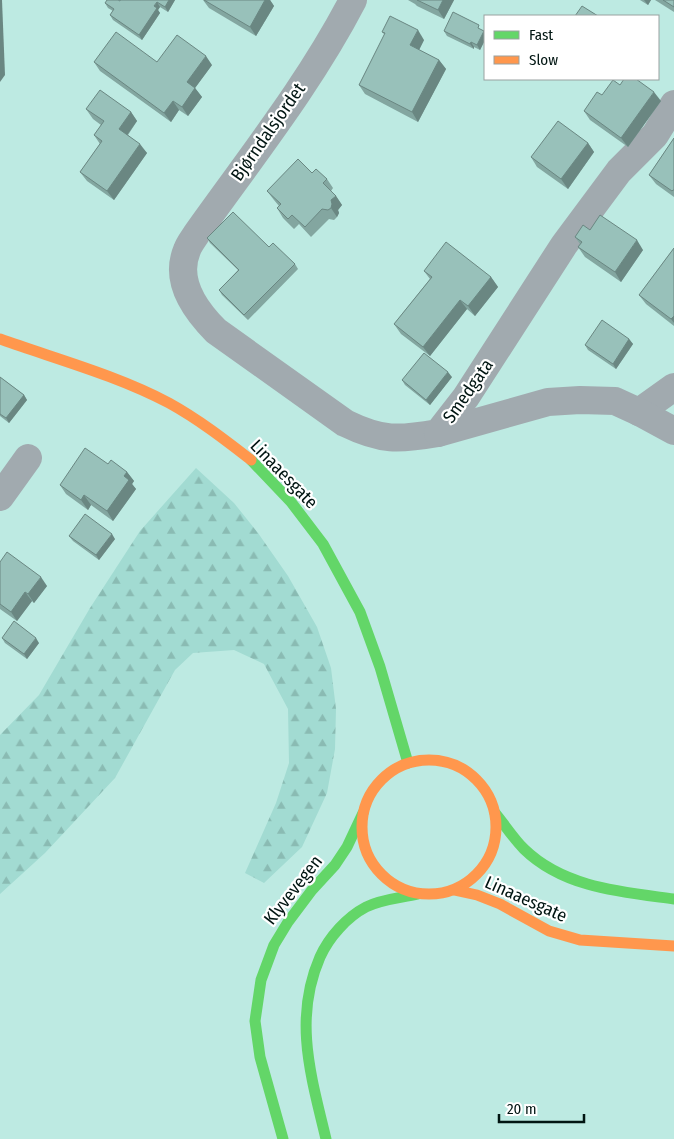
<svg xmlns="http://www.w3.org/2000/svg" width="674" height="1139" font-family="'Fira Sans Condensed',sans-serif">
<defs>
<pattern id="forest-firs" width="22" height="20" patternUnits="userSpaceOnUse" patternTransform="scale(1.25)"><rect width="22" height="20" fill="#a2dbd2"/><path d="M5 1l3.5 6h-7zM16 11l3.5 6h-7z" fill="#8abbb3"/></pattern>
</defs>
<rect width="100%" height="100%" fill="#bdeae2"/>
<path fill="url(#forest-firs)" d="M196,468L234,503L258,533L288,576L317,627L331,668L336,709L335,749L327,793L302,847L264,883L245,873L276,803L289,763L288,709L264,664L234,650L193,653L175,670L115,778L45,853L0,894V735L39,695L90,608L140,531Z"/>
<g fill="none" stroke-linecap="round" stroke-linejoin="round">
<g stroke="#a1aaaf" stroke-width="28">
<path d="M353,0C310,83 251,157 197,233C194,238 189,244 187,250C174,281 195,310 216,331L345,423C382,441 398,440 438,433L466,397L564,245L619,171L655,135L674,104"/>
<path d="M639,412L674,387"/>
<path d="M438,433L548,402L580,400L615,401L639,412L674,431"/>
<path d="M0,497L28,458"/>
</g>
<g stroke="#63d668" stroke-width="11">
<path d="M251,460L291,502L323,544L360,612L380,667L408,763"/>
<path d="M495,813C505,825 513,838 524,849C564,888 622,892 674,899"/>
<path d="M283,1139L260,1057L255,1021L261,980L274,945L288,922L312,890L335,865L347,847L363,813"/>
<path d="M326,1139C311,1076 293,1019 320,957C329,937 347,917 366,907C382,899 401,898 418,894"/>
</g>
<g stroke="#ff974d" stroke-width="11">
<path d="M0,339C56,359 116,375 169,403C198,419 224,439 251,460"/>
<circle cx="429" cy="827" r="67"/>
<path d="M454,890L477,895L500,904L549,931L580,940L674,946"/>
</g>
</g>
<g fill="#83a6a0">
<path d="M175,0L168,12L160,7L158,10L160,13L142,40L113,20L110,15L113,11L108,8L105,3Z"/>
<path d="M203,0H270L274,6L256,36L209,8Z"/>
<path d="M408,0H454L444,19L417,6L415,4Z"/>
<path d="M640,0H651L648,5Z"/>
<path d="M655,0H674V12Z"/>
<path d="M483,30L485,33V40L480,50L474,47V49L447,36L444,31Z"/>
<path d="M382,32L424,40L419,50L439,60L446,69L418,122L365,94L359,85L385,35Z"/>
<path d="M94,62H157L212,65L195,88L202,97L188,116L179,110L171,122L100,71Z"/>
<path d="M602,95L661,101L628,147L590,120L584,111Z"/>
<path d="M86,109L131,112L137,121L128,135L147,153L114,200L87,181L80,172L100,144L94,135L101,125L93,119Z"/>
<path d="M674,138V197L656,184L649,175Z"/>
<path d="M588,143L594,152L568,189L537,167L531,157Z"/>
<path d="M312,173L327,179L333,188L331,191L336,196L342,205L338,210L339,213L337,217L334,220L329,219L311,237L299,224L294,229L283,218L277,208L279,206L274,200L267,191Z"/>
<path d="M590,230L643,250L621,282L585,257L578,247L580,244L575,237Z"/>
<path d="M207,238L269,247L295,264L298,269L248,320L222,295L219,290L238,270L210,243Z"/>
<path d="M674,248V326L646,304L639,295Z"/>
<path d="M424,271L491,277L498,287L475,316L467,309L430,356L401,334L394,324L430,279Z"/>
<path d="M629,339L633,344L616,369L588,350L585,345Z"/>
<path d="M0,377L24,395L27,400L9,423L0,416Z"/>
<path d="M452,377L430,405L405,385L402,380Z"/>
<path d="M108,464L127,472L134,481L132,484L136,489L113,521L91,505L88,510L66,494L60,485Z"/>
<path d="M69,536L115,539L99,560L73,541Z"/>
<path d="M0,562L47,586L34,603L32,601L17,621L0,609Z"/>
<path d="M2,638L39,643L27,659L5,643Z"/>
</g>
<g fill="#6a8782">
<path d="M0,0H2L5,75L0,82Z"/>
<path d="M169,0H175L168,12L165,7Z"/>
<path d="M265,0H270L274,6L256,36L250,27Z"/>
<path d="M443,0H454L444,19L438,10Z"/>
<path d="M644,0H651L648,5Z"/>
<path d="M157,2L160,7L158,10L160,13L142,40L139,35Z"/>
<path d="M418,30L424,40L417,54L410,45Z"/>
<path d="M484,31L485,33V40L480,50L477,45Z"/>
<path d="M471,42L474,47V49L470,44Z"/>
<path d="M206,56L212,65L195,88L202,97L188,116L182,107L187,82Z"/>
<path d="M439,60L446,69L418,122L412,112Z"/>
<path d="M654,92L661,101L628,147L621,138Z"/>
<path d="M173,101L179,110L171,122L164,113Z"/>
<path d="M131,112L137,121L125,138L119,129Z"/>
<path d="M588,143L594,152L568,189L561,179Z"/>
<path d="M140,144L147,153L114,200L107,191Z"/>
<path d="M336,196L342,205L338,210L339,213L337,217L331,208V200Z"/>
<path d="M637,240L643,250L621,282L615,272Z"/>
<path d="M491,277L498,287L475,316L468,306Z"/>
<path d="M460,300L467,309L430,356L423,347Z"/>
<path d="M674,316V323L671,319Z"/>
<path d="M629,339L633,344L616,369L613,364Z"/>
<path d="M448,372L452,377L430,405L426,400Z"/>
<path d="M24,395L27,400L9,423L6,418Z"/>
<path d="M127,472L134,481L132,484L136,489L113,521L107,511L124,476Z"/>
<path d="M84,495L91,505L88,510L81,500Z"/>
<path d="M112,534L115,539L99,560L96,555Z"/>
<path d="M41,577L47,586L34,603L28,594Z"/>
<path d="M25,592L32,601L17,621L11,612Z"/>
<path d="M36,638L39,643L27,659L24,654Z"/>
</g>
<g fill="#98c1ba" stroke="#6a8782">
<path d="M107,0H118L120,1V0H169L165,7L157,2L154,6L157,8L139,35L110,15L114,9L105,3Z"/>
<path d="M204,0H265L250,27Z"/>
<path d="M417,0H443L438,10Z"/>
<path d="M663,0H674V7Z"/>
<path d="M582,6L598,16H575Z"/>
<path d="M453,12L479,25L478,28L484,31L477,45L471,42L470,44L444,31Z"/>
<path d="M390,16L418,30L410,45L439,60L412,112L359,85L385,33L382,32Z"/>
<path d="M116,32L157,62L177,35L206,56L187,82L195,88L182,107L173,101L164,113L94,62Z"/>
<path d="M624,79H636L654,92L621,138L584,111L597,92L602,95L613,80L620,85Z"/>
<path d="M100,90L131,112L119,129L140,144L107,191L80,172L102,141L94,135L104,121L86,109Z"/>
<path d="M558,121L588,143L561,179L531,157Z"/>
<path d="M674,138V190H673L672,191L649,175Z"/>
<path d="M298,159L312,173L316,169L327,179L323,183L336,196L331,200L332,204L331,208L328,210L322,209L305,227L292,215L288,219L277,208L281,204L267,191Z"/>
<path d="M233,212L269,247L273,243L295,264L244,315L219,290L239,270L207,238Z"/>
<path d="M600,215L637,240L615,272L578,247L582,242L575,237L583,225L590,230Z"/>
<path d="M446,242L491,277L468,306L460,300L423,347L394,324L432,277L424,271Z"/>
<path d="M674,248V316L671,319L639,295Z"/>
<path d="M602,320L629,339L613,364L585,345Z"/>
<path d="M424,353L448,372L426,400L402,380Z"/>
<path d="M0,377L24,395L6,418L0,414Z"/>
<path d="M85,448L108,464L111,460L127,472L124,476L129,480L107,511L84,495L81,500L60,485Z"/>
<path d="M85,514L112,534L96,555L69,536Z"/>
<path d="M7,552L41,577L28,594L25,592L11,612L0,604V562Z"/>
<path d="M14,621L36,638L24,654L2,638Z"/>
</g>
<g text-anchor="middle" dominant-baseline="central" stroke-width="4.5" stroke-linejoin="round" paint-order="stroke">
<g font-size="18" fill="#011512" stroke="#fff">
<text transform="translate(268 132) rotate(-55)">Bjørndalsjordet</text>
<text transform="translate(468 391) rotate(-55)">Smedgata</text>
<text transform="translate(284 474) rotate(46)">Linaaesgate</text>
<text transform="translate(293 890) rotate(-52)">Klyvevegen</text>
<text transform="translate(526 899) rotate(24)">Linaaesgate</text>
</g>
</g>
<rect x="484" y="15" width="175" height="65" fill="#ffffff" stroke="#99a1a0"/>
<rect x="494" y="31" width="25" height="8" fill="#63d668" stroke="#99a1a0"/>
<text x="529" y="40" font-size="15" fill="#011512">Fast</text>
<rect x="494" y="56" width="25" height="8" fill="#ff974d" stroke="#99a1a0"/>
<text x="529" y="65" font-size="15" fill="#011512">Slow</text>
<path d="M499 1114v8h85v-8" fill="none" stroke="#011512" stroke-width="2.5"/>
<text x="507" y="1114" font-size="15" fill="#011512" stroke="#ffffff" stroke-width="4" paint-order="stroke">20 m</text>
</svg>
